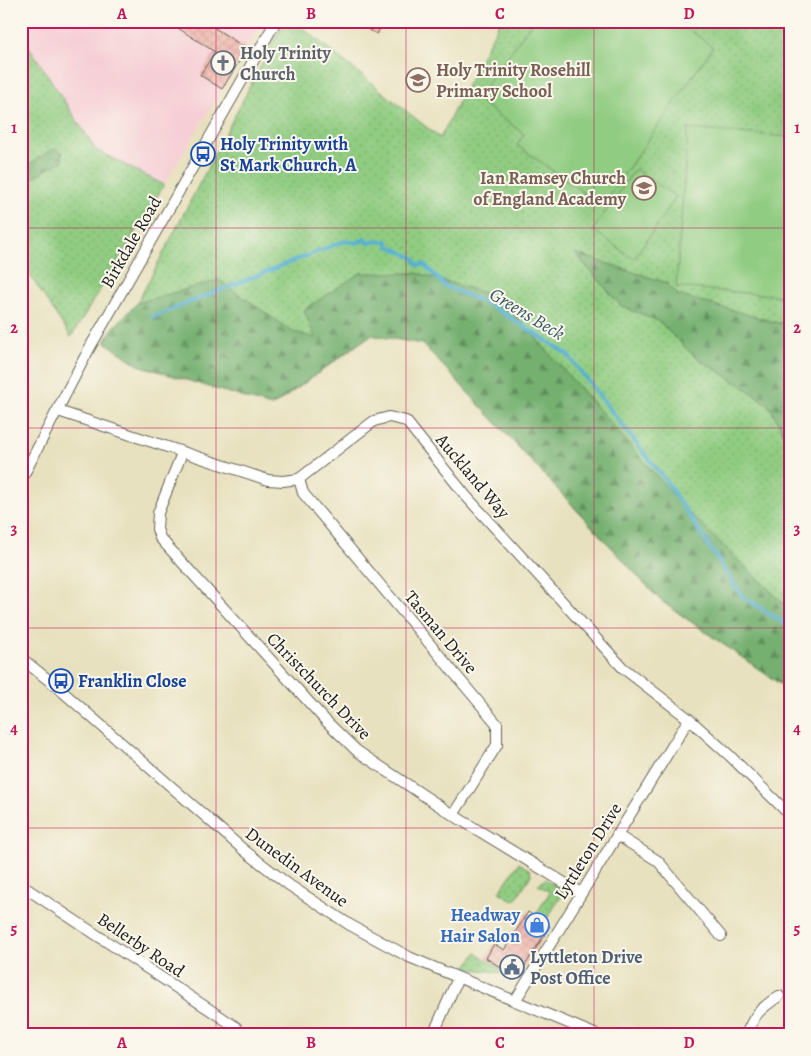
<svg xmlns="http://www.w3.org/2000/svg" width="811" height="1056" font-family="Alegreya,serif">
<defs>
<pattern id="grass-dots" width="8" height="8" patternUnits="userSpaceOnUse" patternTransform="scale(1.25)"><rect width="8" height="8" fill="#90cc81"/><path d="M2 2h.1M6 6h.1" fill="none" stroke="#7caf6f" stroke-width="1.8" stroke-linecap="round"/></pattern>
<pattern id="forest-firs" width="22" height="20" patternUnits="userSpaceOnUse" patternTransform="scale(1.25)"><rect width="22" height="20" fill="#74b06f"/><path d="M5 1l3.5 6h-7zM16 11l3.5 6h-7z" fill="#5e8e5a"/></pattern>
<pattern id="building-cross-hatch" width="8" height="8" patternUnits="userSpaceOnUse" patternTransform="scale(1.25)"><rect width="8" height="8" fill="#efb1a8"/><path d="M0 0l8 8M0 8l8-8" fill="none" stroke="#cc9890"/></pattern>
</defs>
<rect width="100%" height="100%" fill="#fbf7ec"/>
<filter id="ink" filterUnits="userSpaceOnUse"><feTurbulence type="fractalNoise" baseFrequency=".02" numOctaves="2"/><feDisplacementMap in="SourceGraphic" scale="10" xChannelSelector="R" yChannelSelector="G"/><feConvolveMatrix kernelMatrix="1 2 1 2 8 2 1 2 1" color-interpolation-filters="sRGB"/></filter>
<filter id="wash" filterUnits="userSpaceOnUse"><feTurbulence type="fractalNoise" baseFrequency=".0096" numOctaves="4" result="noise"/><feDisplacementMap in="SourceGraphic" scale="20" xChannelSelector="R" yChannelSelector="G"/><feGaussianBlur stdDeviation="1.12" result="paint"/><feColorMatrix in="noise" values="0 0 0 0 0 0 0 0 0 0 0 0 0 0 0 0 0 1.4 0 .05"/><feComposite in="paint" operator="in"/></filter>
<g filter="url(#wash)">
<rect width="100%" height="100%" fill="#e8e1bf"/>
<path fill="#f6cfd6" d="M21,21H263L164,185L96,150L21,34Z"/>
<g fill="url(#grass-dots)" stroke="#56744e">
<path d="M284,21H294L440,138L500,21H790V691L660,600L423,344L371,335L273,406L155,370L130,317Z"/>
<path d="M21,34L96,150L164,185L71,337L21,262Z"/>
<path d="M519,863L530,870L531,875L516,899L512,900L499,892Z"/>
<path d="M545,879L564,892L544,923L534,917L550,892L538,885Z"/>
<path d="M476,953L509,974L466,968Z"/>
</g>
<g fill="url(#forest-firs)" stroke="#486646">
<path d="M55,149L62,152L63,161C52,165 29,182 21,183V170L48,152Z"/>
<path d="M575,253L667,283L678,295L778,323L790,322V445L769,405L742,386L694,356L658,321L621,306Z"/>
<path d="M360,273H417L501,298L689,513L790,610V691L660,600L423,344L371,335L271,406L138,365L105,342L112,329L137,303L219,280L291,331L315,338L304,310Z"/>
</g>
<g fill="#90cc81" stroke="#56744e">
<path d="M533,21H678L713,47L602,206L517,145L524,134L477,99Z"/>
<path d="M688,129L790,137V221L783,296L676,287Z"/>
<path d="M635,169L676,197L634,259L593,230Z"/>
</g>
<g fill="none" stroke-linecap="round" stroke-linejoin="round">
<path stroke="#55b0d3" stroke-width="4" d="M153,317L344,241L357,243L364,239L368,243C374,241 380,242 387,241L389,246L414,258L416,263L419,265L424,264L445,286L492,306L567,354L666,481L742,596L790,627"/>
</g>
<g id="blocks">
<g fill="url(#building-cross-hatch)">
<path d="M167,21H204L247,49L222,89L200,75L215,52Z"/>
<path d="M352,21H384L377,34Z"/>
<path d="M528,912L550,926L517,978L486,958L494,944L504,950Z"/>
</g>
</g>
</g>
<g filter="url(#ink)">
<use href="#blocks" fill-opacity="0" stroke="#636155" stroke-width="1"/>
<g fill="none" stroke-linecap="round" stroke-linejoin="round">
<g stroke="#636155" stroke-width="12">
<g id="minor">
<path d="M58,411L268,480L283,481L299,479L374,421L389,417L406,421L466,496L623,668L689,719L730,756L790,815"/>
<path d="M182,453L158,513L157,529L160,538L326,721L357,751L453,815L581,893"/>
<path d="M299,479L303,493L497,724V745L453,815"/>
<path d="M21,480L89,349L276,21"/>
<path d="M21,658L56,686L245,851L289,885L350,925L409,957L597,1035"/>
<path d="M617,835L658,861L721,936"/>
<path d="M21,885L236,1027L241,1035"/>
<path d="M515,1001L689,719"/>
<path d="M433,1035L458,978"/>
<path d="M746,1035C755,1013 760,1009 779,996"/>
</g>
</g>
<use href="#minor" stroke="#fff" stroke-width="10"/>
</g>
</g>
<path fill="none" stroke="#c2185b" stroke-width="1" stroke-opacity="0.55" d="M216,21V1035M406,21V1035M594,21V1035M21,228H790M21,428H790M21,628H790M21,828H790"/>
<defs>
<g id="church-ring" transform="scale(1.25)"><circle r="9.5" fill="#fbf7ec" stroke="#6b7280" stroke-width="1.5"/><path d="M-1.2-6h2.4v3.5h3.3v2.4h-3.3V6h-2.4V-.1h-3.3v-2.4h3.3Z" fill="#6b7280"/></g>
<g id="school-ring" transform="scale(1.25)"><circle r="9.5" fill="#fbf7ec" stroke="#8d6e63" stroke-width="1.5"/><path d="M0-5L7-2L0 1L-7-2ZM-4 1L0 2.5L4 1V4Q0 6-4 4Z" fill="#8d6e63"/></g>
<g id="bus-ring" transform="scale(1.25)"><circle r="9.5" fill="#fbf7ec" stroke="#1a4fb4" stroke-width="1.5"/><path d="M-5-6H5V4H4V6H2V4H-2V6H-4V4H-5ZM-3.5-4V0h7V-4ZM-3.5 1.2v1.5H-2V1.2ZM2 1.2v1.5H3.5V1.2Z" fill="#1a4fb4"/></g>
<g id="shop-ring" transform="scale(1.25)"><circle r="9.5" fill="#fbf7ec" stroke="#3f7fe0" stroke-width="1.5"/><path d="M-5-2.5h2.3a2.7 3.5 0 0 1 5.4 0H5L5.5 6h-11ZM-1.5-2.5h3a1.5 2.3 0 0 0-3 0Z" fill="#3f7fe0"/></g>
<g id="civic-ring" transform="scale(1.25)"><circle r="9.5" fill="#fbf7ec" stroke="#5c6f8a" stroke-width="1.5"/><path d="M-.6-6.5H3V-4.5H.6V-3L4-1V1h2V6H-6V1h2V-1L-.6-3ZM-1.2 2.5V6h2.4V2.5Z" fill="#5c6f8a"/></g>
</defs>
<g fill-rule="evenodd">
<use href="#church-ring" x="223" y="63"/>
<use href="#school-ring" x="418" y="80"/>
<use href="#bus-ring" x="203" y="154"/>
<use href="#school-ring" x="644" y="188"/>
<use href="#bus-ring" x="61" y="681"/>
<use href="#shop-ring" x="537" y="925"/>
<use href="#civic-ring" x="512" y="967"/>
</g>
<g text-anchor="middle" dominant-baseline="central" stroke-width="4" stroke-linejoin="round" paint-order="stroke">
<g font-size="18" font-weight="bold" fill="#5b616d" stroke="#fbf7ec" text-anchor="start">
<text x="240" y="53">Holy Trinity<tspan x="240" dy="21">Church</tspan></text>
</g>
<g font-size="18" font-weight="bold" fill="#785e54" stroke="#fbf7ec" text-anchor="start">
<text x="436" y="70">Holy Trinity Rosehill<tspan x="436" dy="21">Primary School</tspan></text>
<text x="626" y="178" text-anchor="end">Ian Ramsey Church<tspan x="626" dy="21">of England Academy</tspan></text>
</g>
<g font-size="18" font-weight="bold" fill="#164399" stroke="#fbf7ec" text-anchor="start">
<text x="220" y="144">Holy Trinity with<tspan x="220" dy="21">St Mark Church, A</tspan></text>
<text x="78" y="681">Franklin Close</text>
</g>
<g font-size="18" fill="#1c1c1c" stroke="#fbf7ec">
<text transform="translate(131 242) rotate(-60)">Birkdale Road</text>
<text transform="translate(473 476) rotate(50)">Auckland Way</text>
<text transform="translate(441 632) rotate(50)">Tasman Drive</text>
<text transform="translate(319 686) rotate(46)">Christchurch Drive</text>
<text transform="translate(588 851) rotate(-58)">Lyttleton Drive</text>
<text transform="translate(297 867) rotate(36)">Dunedin Avenue</text>
<text transform="translate(141 945) rotate(34)">Bellerby Road</text>
</g>
<g font-size="18" font-weight="bold" fill="#366cbe" stroke="#fbf7ec" text-anchor="end">
<text x="520" y="915">Headway<tspan x="520" dy="21">Hair Salon</tspan></text>
</g>
<g font-size="18" font-weight="bold" fill="#4e5e75" stroke="#fbf7ec" text-anchor="start">
<text x="530" y="957">Lyttleton Drive<tspan x="530" dy="21">Post Office</tspan></text>
</g>
<g font-size="19" font-style="italic" fill="#335765" stroke="#fbf7ec">
<text transform="translate(527 314) rotate(31)">Greens Beck</text>
</g>
</g>
<rect width="811" height="1056" fill="none" stroke="#fbf7ec" stroke-width="55"/>
<rect x="28" y="28" width="756" height="1000" fill="none" stroke="#c2185b" stroke-width="2"/>
<g font-size="16" text-anchor="middle" font-weight="bold" fill="#c2185b">
<text x="122" y="19">A</text>
<text x="311" y="19">B</text>
<text x="500" y="19">C</text>
<text x="689" y="19">D</text>
<text x="14" y="133">1</text>
<text x="797" y="133">1</text>
<text x="14" y="333">2</text>
<text x="797" y="333">2</text>
<text x="14" y="534">3</text>
<text x="797" y="534">3</text>
<text x="14" y="734">4</text>
<text x="797" y="734">4</text>
<text x="14" y="934">5</text>
<text x="797" y="934">5</text>
<text x="122" y="1048">A</text>
<text x="311" y="1048">B</text>
<text x="500" y="1048">C</text>
<text x="689" y="1048">D</text>
</g>
</svg>
